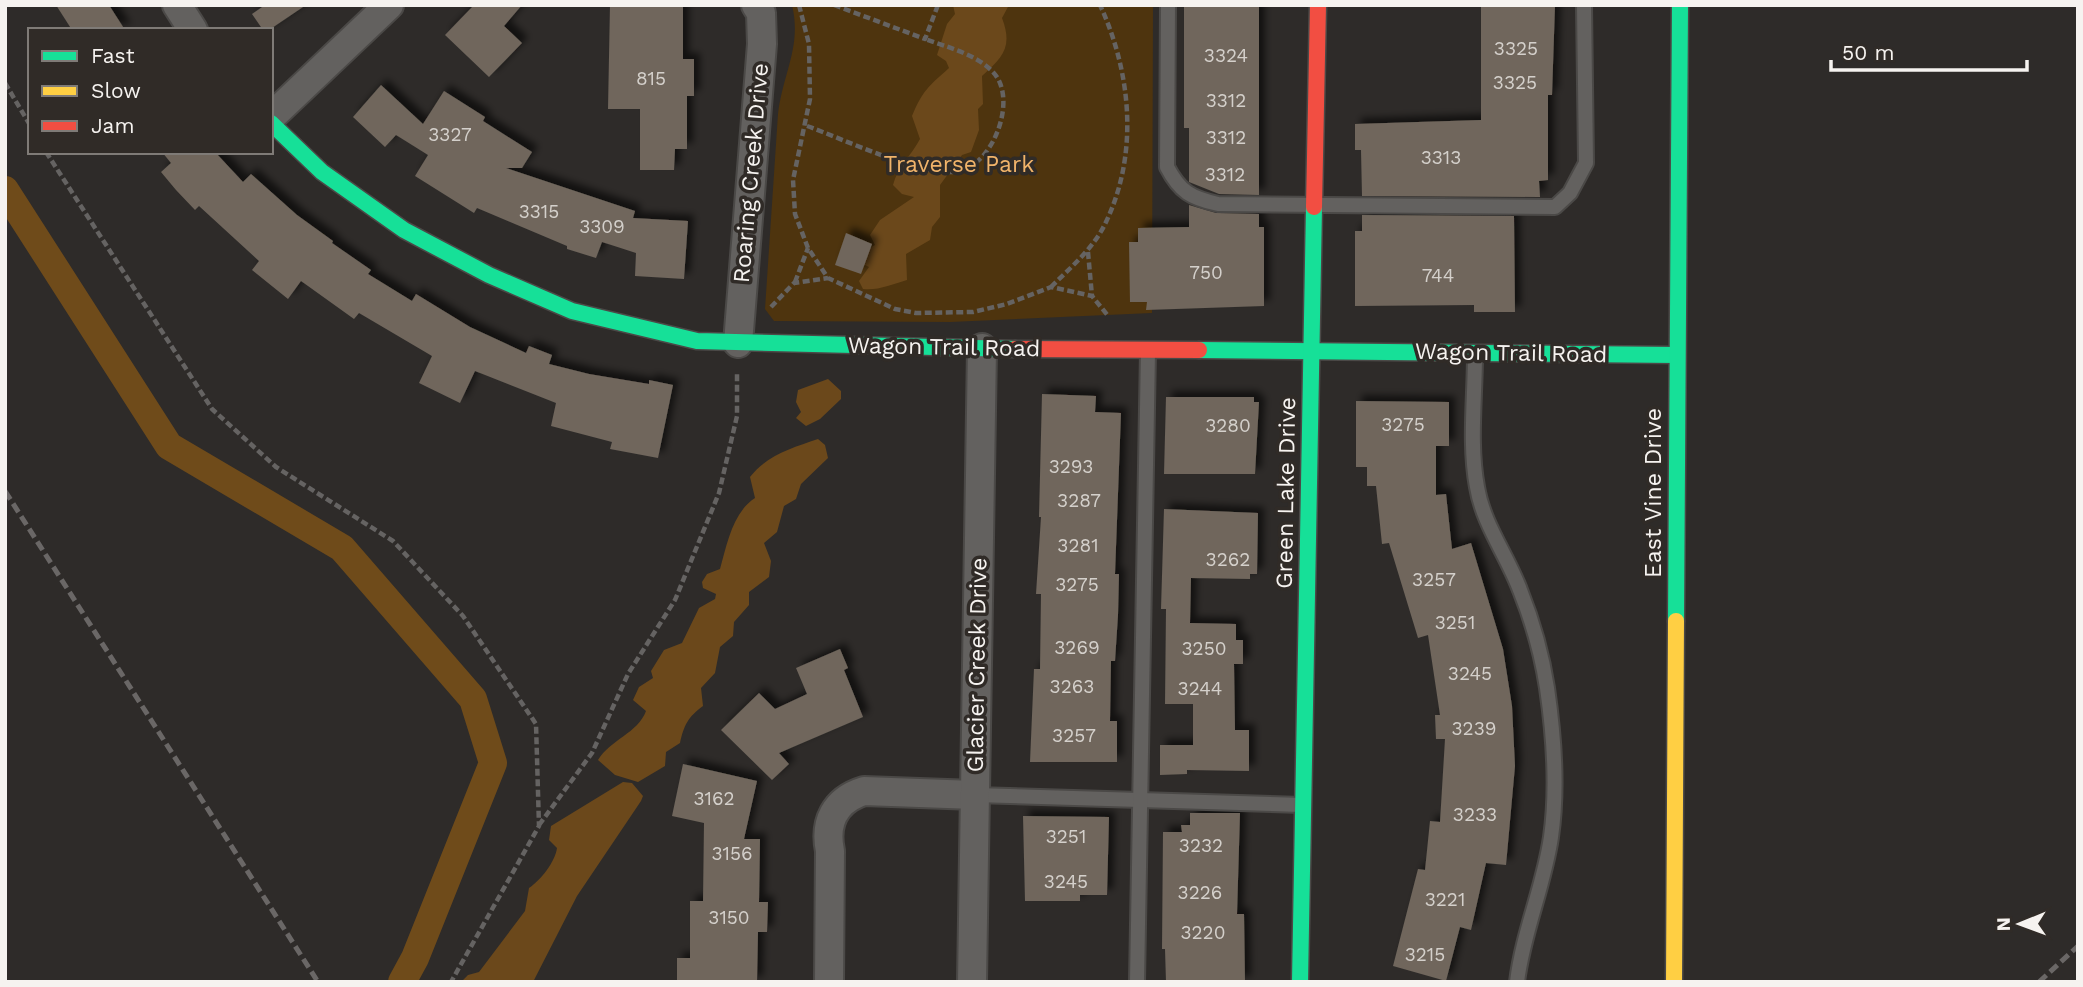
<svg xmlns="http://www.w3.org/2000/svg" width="2083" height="987" font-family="'Work Sans',sans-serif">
<defs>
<filter id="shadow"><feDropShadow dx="6" dy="-6" stdDeviation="3.5" flood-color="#0009"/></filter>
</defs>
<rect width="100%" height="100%" fill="#2e2b29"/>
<path fill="#4e340e" d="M792,5H1153L1152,313L950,322L774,321L765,309L778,114C783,73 802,46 792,5Z"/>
<g fill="#6b481b">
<path d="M953,5H1009L1002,18C1013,47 1003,57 982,76L983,104L978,109L979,130L971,152L962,155L940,185V217L932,227L930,240L906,254L907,280C893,284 877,291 863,289L859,281L869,267L861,263L864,251L875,245L870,235L880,220L914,197L902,194L893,185C898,166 911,156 920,139L912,116C923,90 928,87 949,68L946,61L937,55L947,24L955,14Z"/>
<path d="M828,379L841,391V399L820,419L806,426L796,418L801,412L796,402L798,390Z"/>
<path d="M818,439L825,445L828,458L801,484L796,499L784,506L777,532L764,543L771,561L769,577L749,592V605L734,622L733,636L720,647L715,673L701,688L703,706C688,717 684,725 680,743L666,752L665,766L638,782L615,775L598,760C610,740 638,733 646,711L633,700L639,687L653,678L651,671L664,650L682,643L699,608L715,599L716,594L703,588L702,582L707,574L720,569C727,544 733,512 755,498L750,477C767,455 792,448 818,439Z"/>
<path d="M623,782L632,783L643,796L641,801L577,896L533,982H461L468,975L479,972L525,911L529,888C541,880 555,862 557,848L549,840L551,826Z"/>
</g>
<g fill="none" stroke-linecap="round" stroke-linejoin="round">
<path stroke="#6f4b1a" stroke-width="28" d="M5,190L169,446L342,548L473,699L493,763L415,958L402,982"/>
</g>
<g fill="#6f665c" filter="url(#shadow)">
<path d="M56,5H109L125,30H72Z"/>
<path d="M265,5H306L269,30H263L252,14Z"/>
<path d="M474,5H522L504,26L522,43L489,77L445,35Z"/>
<path d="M610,5H683V59H694V96H687V149H675L674,170H640V109H608Z"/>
<path d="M1184,5H1259V195L1219,194L1189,182V128H1184Z"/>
<path d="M1481,5H1555L1552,95H1548V180L1539,181L1540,197L1362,196L1361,150H1355V124L1481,120Z"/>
<path d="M381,85L423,124L444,91L485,117L483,121L532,152L522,168H506L635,211L633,218L688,221L684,279L635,276L636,253L602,242L596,258L567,249V246L477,208L474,213L415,176L428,155L396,135L385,147L353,117Z"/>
<path d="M162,152H215L243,182L251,174L297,215L333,241L332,243L371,270L368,274L412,301L416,294L470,327L526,353L529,346L552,355L549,364L589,374L649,384V380L673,385L658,458L610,449L612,442L551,426L556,403L475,371L460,403L419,383L432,356L359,313L354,319L301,281L288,299L252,270L259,261L199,206L195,210L176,190L161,172L171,163Z"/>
<path d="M1189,205L1216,213L1259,214V227H1264V306L1146,310L1147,302H1130L1129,242H1138V228L1189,227Z"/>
<path d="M1362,215L1514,216L1515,312H1474V305L1355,306V231H1362Z"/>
<path d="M846,233L872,244L861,274L835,265Z"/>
<path d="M1042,394L1096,396L1095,412L1121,413L1115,574H1119L1118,615L1115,661H1111L1110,721H1117V762H1030L1034,669H1040L1041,594H1036L1041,517H1039Z"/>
<path d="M1166,397H1254V402H1259L1255,474H1164Z"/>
<path d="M1356,401L1449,402V446H1436V495L1446,494L1452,549L1471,543L1503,649L1512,706L1515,766L1506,865L1486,863L1471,930L1460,927L1446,981L1393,966L1418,869L1425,870L1430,821L1440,822L1445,739H1436L1435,715H1440L1428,635L1418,638L1389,543L1382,544L1376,486H1367V467H1356Z"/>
<path d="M1164,509L1258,513L1257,574H1250V579L1191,578L1190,623L1236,624V640H1243V664H1234L1235,730H1249V771L1187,770V774L1160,775V745H1193V704H1165L1166,609H1161Z"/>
<path d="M840,649L848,668L844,670L863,717L779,753L789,764L772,780L721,730L759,693L775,709L807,694L796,668Z"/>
<path d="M683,764L757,781L744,839H760L759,902H768L767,932H758L757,982H677V958H690V901H703L704,823L672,816Z"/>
<path d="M1190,813H1240L1237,914H1244L1245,982H1166L1165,949H1162L1163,832H1182L1181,825H1190Z"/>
<path d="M1023,816L1109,817L1107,895H1080V901H1025Z"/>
</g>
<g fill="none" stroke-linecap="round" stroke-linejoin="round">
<g stroke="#4b4947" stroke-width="18">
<g id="lane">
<path d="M1168,5L1167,167C1180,192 1191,198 1218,204L1555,207L1570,193L1586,163L1584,5"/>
<path d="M1475,354C1475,398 1469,444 1477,487C1483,524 1507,555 1520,590C1532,620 1542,655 1547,688C1554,736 1558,788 1551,837C1544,886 1523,932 1517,982"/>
<path d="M975,795L1302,805"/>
<path d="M1137,982L1148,351"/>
</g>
</g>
<g stroke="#4b4947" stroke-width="32">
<g id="street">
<path d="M177,5L193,30"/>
<path d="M271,117L389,5"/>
<path d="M738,343L762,44L761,13L756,5"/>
<path d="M829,982L830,851C824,822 835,800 864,791L975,795"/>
<path d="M972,982L982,348"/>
</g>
</g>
<g stroke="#4b4947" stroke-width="19">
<g id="fast">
<path d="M271,123L322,172L404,230L489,275L572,311L697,341L1015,349"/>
<path d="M1199,350L1677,355"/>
<path d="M1676,621L1680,5"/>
<path d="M1300,982L1314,207"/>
</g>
</g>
<g stroke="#4b4947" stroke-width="19">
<path id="slow" d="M1674,982L1676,621"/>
</g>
<g stroke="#4b4947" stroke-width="19">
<g id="jam">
<path d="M1314,207L1318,5"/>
<path d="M1015,349L1199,350"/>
</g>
</g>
<g stroke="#656362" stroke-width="4.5" stroke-dasharray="7 3.5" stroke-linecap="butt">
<path d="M799,5L809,44L810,99L793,180L795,214L808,248L828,278L895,309L916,313L973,312L1007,304L1051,287L1092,296L1109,317"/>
<path d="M834,5L925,39L938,5"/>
<path d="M5,83L30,125"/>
<path d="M807,126C841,138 927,179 959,171C994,164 1019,97 992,71C975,54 947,47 925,39"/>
<path d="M46,152L212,409L276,467L393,541L463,616L536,724L539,826L451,982"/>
<path d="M1088,252L1092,296"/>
<path d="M795,282L808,248"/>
<path d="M1051,287C1071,267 1094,248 1106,222C1139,153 1131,72 1100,5"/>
<path d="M771,307L794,283L828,278"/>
<path d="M539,825L592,753L628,674L675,600L719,493L737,416V372"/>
</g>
<use href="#lane" stroke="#63615f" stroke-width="14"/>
<use href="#street" stroke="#63615f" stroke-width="28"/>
<use href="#fast" stroke="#16e098" stroke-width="16"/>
<use href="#slow" stroke="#ffcf43" stroke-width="16"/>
<use href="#jam" stroke="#f24e42" stroke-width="16"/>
<g stroke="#6a6766" stroke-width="5" stroke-dasharray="10 5" stroke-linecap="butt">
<path d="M5,491L318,982"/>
<path d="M2039,982L2078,946"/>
</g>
</g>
<g text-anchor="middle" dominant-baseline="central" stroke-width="7" stroke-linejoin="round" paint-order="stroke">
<g font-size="19" fill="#d4d0cb">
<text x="1516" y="48">3325</text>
<text x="1226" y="55">3324</text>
<text x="651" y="78">815</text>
<text x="1515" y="82">3325</text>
<text x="1226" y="100">3312</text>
<text x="450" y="134">3327</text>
<text x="1226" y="137">3312</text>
<text x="1441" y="157">3313</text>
<text x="1225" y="174">3312</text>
<text x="539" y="211">3315</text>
<text x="602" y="226">3309</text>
<text x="1206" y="272">750</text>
<text x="1438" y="275">744</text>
<text x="1403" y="424">3275</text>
<text x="1228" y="425">3280</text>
<text x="1071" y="466">3293</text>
<text x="1079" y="500">3287</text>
<text x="1078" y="545">3281</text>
<text x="1228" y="559">3262</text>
<text x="1434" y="579">3257</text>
<text x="1077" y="584">3275</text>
<text x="1455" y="622">3251</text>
<text x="1077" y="647">3269</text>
<text x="1204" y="648">3250</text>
<text x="1470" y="673">3245</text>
<text x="1072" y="686">3263</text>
<text x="1200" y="688">3244</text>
<text x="1474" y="728">3239</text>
<text x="1074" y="735">3257</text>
<text x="714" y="798">3162</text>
<text x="1475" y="814">3233</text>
<text x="1066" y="836">3251</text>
<text x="1201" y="845">3232</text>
<text x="732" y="853">3156</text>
<text x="1066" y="881">3245</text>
<text x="1200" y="892">3226</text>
<text x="1445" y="899">3221</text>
<text x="729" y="917">3150</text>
<text x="1203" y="932">3220</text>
<text x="1425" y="954">3215</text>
</g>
<g font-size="23" fill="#f0b36a" stroke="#302b27">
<text x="959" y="164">Traverse Park</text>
</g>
<g font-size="23" fill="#f6f3f0" stroke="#302b27">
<text transform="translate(751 173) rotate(-85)">Roaring Creek Drive</text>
<text transform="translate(944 347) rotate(1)">Wagon Trail Road</text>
<text transform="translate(1511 353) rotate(1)">Wagon Trail Road</text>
<text transform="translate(1286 493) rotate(-89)">Green Lake Drive</text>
<text transform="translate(1653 493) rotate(-90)">East Vine Drive</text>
<text transform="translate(977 665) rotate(-89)">Glacier Creek Drive</text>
</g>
</g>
<rect width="2083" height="987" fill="none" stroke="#f6f3f0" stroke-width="14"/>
<rect x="28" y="28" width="245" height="126" fill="#302b27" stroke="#7f7b77" stroke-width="2"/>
<rect x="42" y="51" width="35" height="10" fill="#16e098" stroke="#7f7b77" stroke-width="2"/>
<text x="91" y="63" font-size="21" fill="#f6f3f0">Fast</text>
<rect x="42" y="86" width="35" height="10" fill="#ffcf43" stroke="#7f7b77" stroke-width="2"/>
<text x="91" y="98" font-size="21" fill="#f6f3f0">Slow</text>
<rect x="42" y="121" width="35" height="10" fill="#f24e42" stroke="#7f7b77" stroke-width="2"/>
<text x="91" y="133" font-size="21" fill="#f6f3f0">Jam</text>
<g transform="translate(2020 924) rotate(269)" stroke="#302b27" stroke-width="5" paint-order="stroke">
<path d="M0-5L12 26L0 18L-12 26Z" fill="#f6f3f0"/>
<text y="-10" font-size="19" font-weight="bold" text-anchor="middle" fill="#f6f3f0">N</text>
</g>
<path d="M1831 60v10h196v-10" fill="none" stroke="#f6f3f0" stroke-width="3.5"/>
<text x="1842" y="60" font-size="21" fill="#f6f3f0" stroke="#302b27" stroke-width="5" paint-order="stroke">50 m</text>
</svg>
